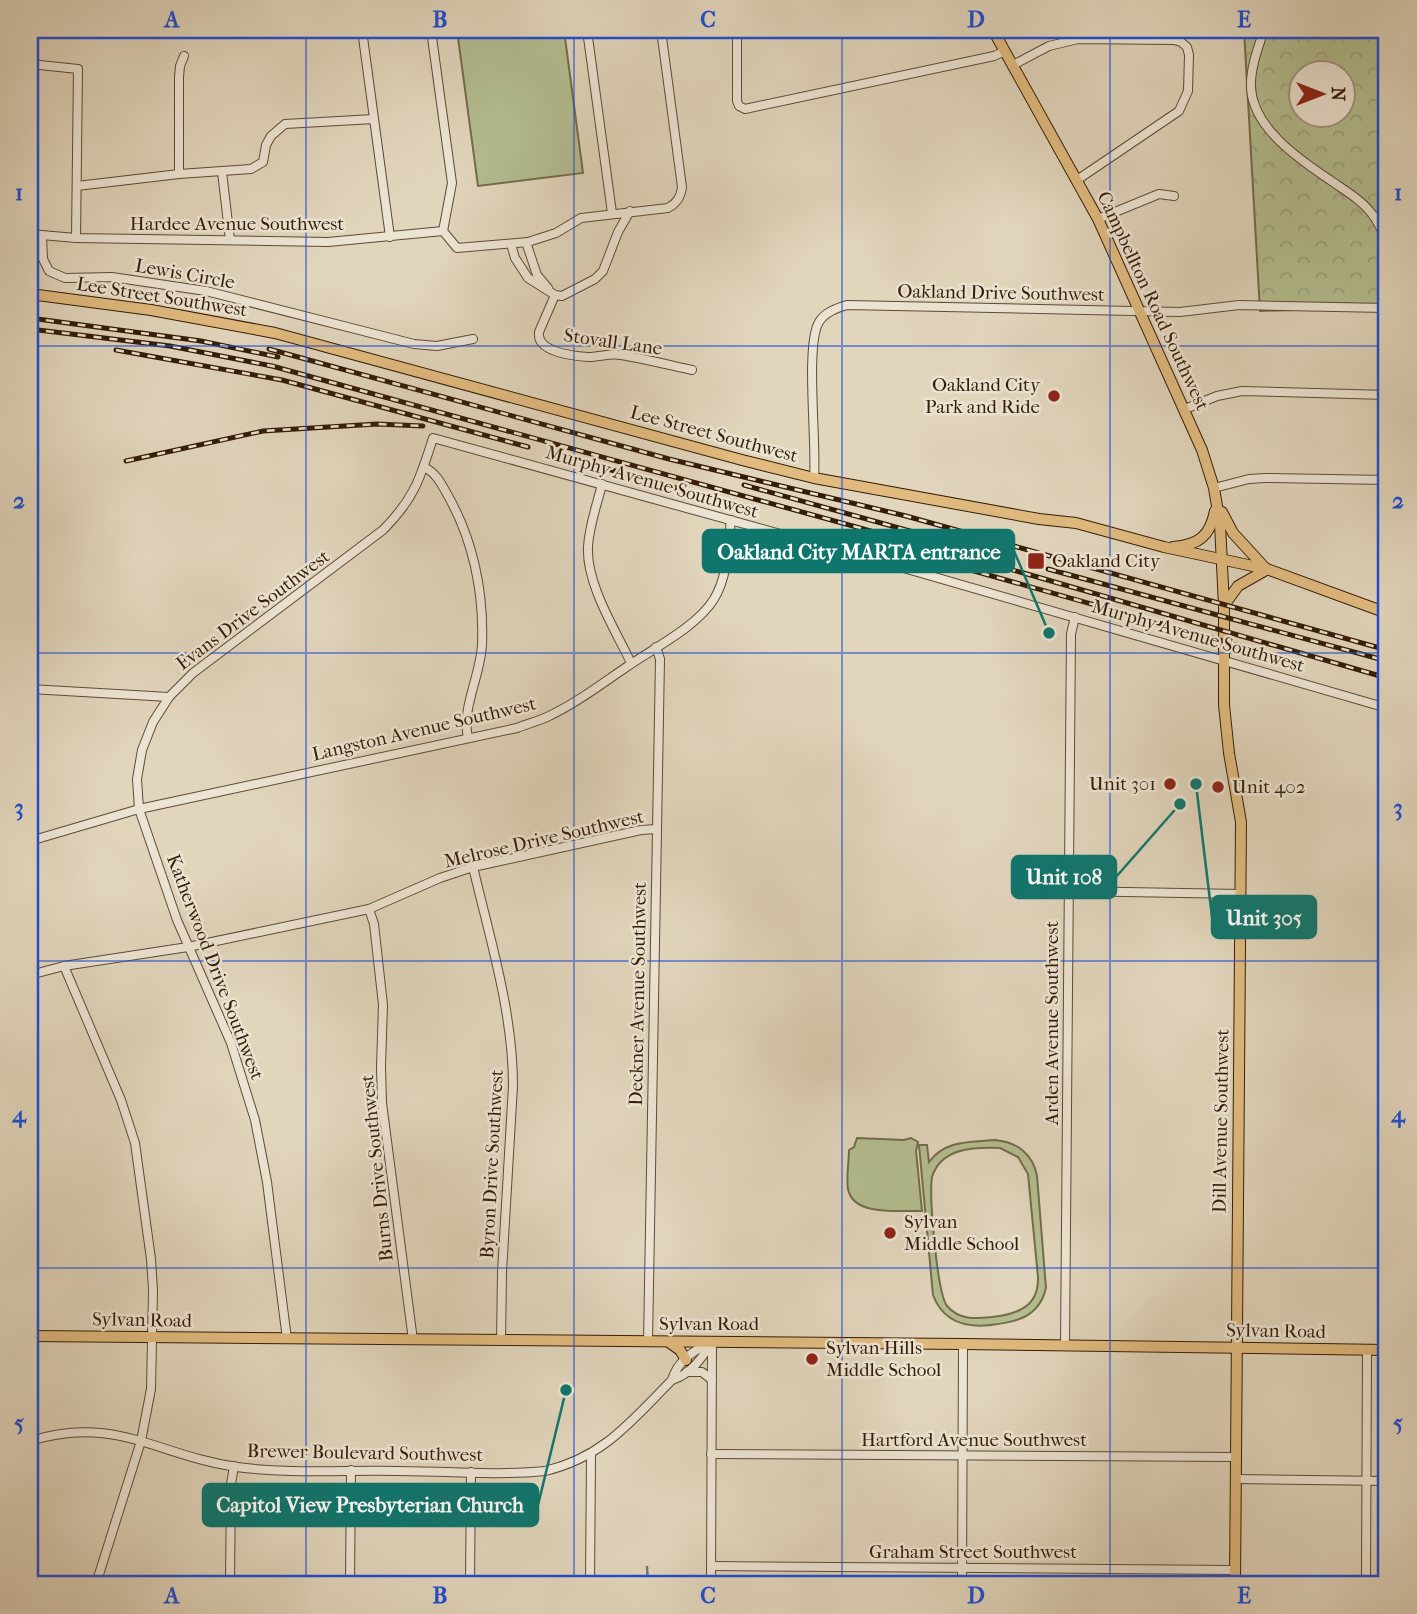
<svg xmlns="http://www.w3.org/2000/svg" width="1417" height="1614" font-family="'IM FELL French Canon',serif">
<defs>
<pattern id="park-crowns" width="20" height="18" patternUnits="userSpaceOnUse" patternTransform="scale(1.75)"><rect width="20" height="18" fill="#b3bd90"/><path d="M2 6a3 3 0 1 1 6 0M12 15a3 3 0 1 1 6 0" fill="none" stroke="#9ba27b"/></pattern>
</defs>
<rect width="100%" height="100%" fill="#e1d5bc"/>
<filter id="stains"><feTurbulence type="fractalNoise" baseFrequency=".00286" numOctaves="4"/><feColorMatrix values="0 0 0 0 .2 0 0 0 0 .09 0 0 0 0 .02 0 0 0 .5 -.17"/></filter>
<radialGradient id="worn" r=".72"><stop offset=".6" stop-color="#630" stop-opacity="0"/><stop offset="1" stop-color="#630" stop-opacity=".3"/></radialGradient>
<g fill="#b3bd90" stroke="#746c4b" stroke-width="2" fill-rule="evenodd">
<path d="M457,30H564L583,173L478,186Z"/>
<path d="M857,1138L904,1140L911,1138L918,1142L916,1151L922,1211C901,1210 853,1217 848,1189C846,1177 849,1163 849,1150L854,1147Z"/>
<path d="M995,1140C1017,1142 1033,1154 1037,1176L1046,1288C1039,1317 1017,1322 991,1325C965,1328 943,1322 933,1295L919,1145H927L929,1162C945,1140 970,1142 995,1140ZM1000,1148L1018,1157L1028,1174L1038,1277C1039,1307 1017,1314 992,1317C975,1319 959,1320 947,1306C937,1293 929,1196 932,1177C941,1148 973,1147 1000,1148Z"/>
</g>
<path fill="url(#park-crowns)" stroke="#746c4b" stroke-width="2" fill-rule="evenodd" d="M1244,30H1387V307L1260,311ZM1302,74H1344V116H1302Z"/>
<g fill="none" stroke-linecap="round" stroke-linejoin="round">
<path stroke="#6f7971" stroke-width="2.5" d="M647,1567L648,1584"/>
<g stroke="#5f4a34" stroke-width="10">
<g id="minor">
<path d="M362,30L390,237"/>
<path d="M431,30L452,183L443,231"/>
<path d="M587,30L612,213"/>
<path d="M737,30V101L739,106L745,109L994,56L1005,51"/>
<path d="M1264,30C1258,48 1250,69 1251,88C1253,128 1300,160 1330,180C1344,190 1362,200 1372,214C1379,222 1383,233 1387,243"/>
<path d="M30,64L78,69L76,238"/>
<path d="M1013,65L1049,46L1078,39L1174,40L1181,42L1187,47L1189,55L1188,91L1179,111L1077,180"/>
<path d="M222,172L230,240"/>
<path d="M179,174V77L180,66L184,56"/>
<path d="M77,186L179,174L251,169L263,162L266,145L271,136L285,124L374,119"/>
<path d="M1098,219L1159,194L1174,196"/>
<path d="M443,231L457,248L528,242L556,233L581,218L668,208C677,203 681,197 682,187L661,30"/>
<path d="M30,234L76,238L328,242L443,231"/>
<path d="M42,236L43,259L49,271L65,278L112,277L206,291L414,344L437,346L473,339"/>
<path d="M526,242L537,275L548,288"/>
<path d="M511,244L515,258L528,278L555,295L562,296L595,279L603,271L618,232L630,211"/>
<path d="M555,295L539,332C536,352 573,356 588,357C599,357 610,353 621,355C645,359 669,365 692,370"/>
<path d="M1185,409L1217,396L1242,391L1387,395"/>
<path d="M424,467C436,473 441,483 447,494C473,539 484,592 482,644C481,675 461,708 468,738"/>
<path d="M814,478C817,443 805,345 819,322C825,312 837,308 847,305L1180,312L1239,305L1387,308"/>
<path d="M602,484C597,505 589,526 588,547C586,584 616,631 631,663"/>
<path d="M1214,488L1249,479L1265,478L1387,480"/>
<path d="M30,689L169,697L193,673L383,530C414,499 420,479 433,438L900,567L1387,708"/>
<path d="M169,697L153,722L142,750L137,779L139,809L177,920L231,1043L255,1120L267,1182L287,1339"/>
<path d="M30,841L139,809L517,728C527,724 538,721 547,717C575,704 600,685 625,668C652,649 697,627 714,599C728,576 728,546 731,520"/>
<path d="M473,867C490,939 513,1012 513,1086L502,1272L501,1341"/>
<path d="M1068,891L1241,894"/>
<path d="M369,909L374,924L383,1005L381,1067L382,1103L413,1340"/>
<path d="M64,966L121,1100L135,1143L151,1259L153,1290L151,1389L141,1441L96,1584"/>
<path d="M30,975L64,966L188,947L369,909L440,878L473,867L641,830L657,829"/>
<path d="M648,1342L660,659L656,647"/>
<path d="M1065,1346L1071,634L1075,617"/>
<path d="M687,1372H702L712,1380"/>
<path d="M672,1380C691,1374 702,1358 712,1342"/>
<path d="M30,1441C115,1414 158,1456 237,1467C289,1474 343,1470 396,1471C445,1471 496,1476 545,1471C604,1457 631,1421 672,1380C677,1362 694,1350 710,1343"/>
<path d="M711,1454L1236,1457"/>
<path d="M1236,1479L1387,1481"/>
<path d="M711,1566L1235,1570"/>
<path d="M230,1584L231,1484L234,1466"/>
<path d="M350,1584L351,1470"/>
<path d="M470,1584L471,1472"/>
<path d="M590,1584L591,1455"/>
<path d="M711,1584L712,1342"/>
<path d="M962,1584L963,1344"/>
<path d="M1366,1584L1367,1350"/>
</g>
</g>
<g stroke="#341c06" stroke-width="12">
<g id="major">
<path d="M993,30L1098,219L1202,450L1214,488L1220,524L1224,606V705L1229,753L1241,822L1235,1584"/>
<path d="M30,294L151,310L275,333L742,460L814,478L1039,519L1076,523L1164,547L1267,569L1387,613"/>
<path d="M1222,512L1233,533L1266,569"/>
<path d="M1173,547C1199,545 1210,536 1215,511"/>
<path d="M1225,604L1238,586L1266,570"/>
<path d="M30,1336L963,1344L1387,1350"/>
<path d="M670,1343L680,1350L686,1360"/>
</g>
</g>
<use href="#minor" stroke="#ece4d3" stroke-width="8"/>
<use href="#major" stroke="#e0ba7e" stroke-width="10"/>
<g stroke="#341c06" stroke-width="5">
<g id="rail">
<path d="M30,318L201,341L278,357"/>
<path d="M30,329L170,346L272,366L1027,574L1387,678"/>
<path d="M269,349L669,459L906,516L1387,650"/>
<path d="M116,350L282,380L528,447"/>
<path d="M126,461L263,431L377,424L423,426"/>
<path d="M586,463L687,491"/>
<path d="M744,485L1000,556"/>
<path d="M889,547L1276,656"/>
<path d="M1048,569L1387,661"/>
</g>
</g>
<use href="#rail" stroke="#ece4d3" stroke-width="2.5" stroke-dasharray="8" stroke-linecap="butt"/>
</g>
<path fill="none" stroke="#1d4ed8" stroke-width="2" stroke-opacity="0.55" d="M306,30V1584M574,30V1584M842,30V1584M1110,30V1584M30,346H1387M30,653H1387M30,961H1387M30,1268H1387"/>
<g fill="#8f2418" stroke="#ece4d3" stroke-width="2.5">
<circle cx="1054" cy="396" r="7"/>
<rect x="1027" y="552" width="18" height="18" rx="3.5"/>
<circle cx="1170" cy="784" r="7"/>
<circle cx="1218" cy="787" r="7"/>
<circle cx="890" cy="1233" r="7"/>
<circle cx="812" cy="1359" r="7"/>
</g>
<g text-anchor="middle" dominant-baseline="central" stroke-width="5" stroke-linejoin="round" paint-order="stroke">
<g font-size="19" fill="#341c06" stroke="#ece4d3">
<text x="237" y="224">Hardee Avenue Southwest</text>
<text transform="translate(185 274) rotate(10)">Lewis Circle</text>
<text transform="translate(1001 293) rotate(1)">Oakland Drive Southwest</text>
<text transform="translate(162 297) rotate(9)">Lee Street Southwest</text>
<text transform="translate(1153 301) rotate(65)">Campbellton Road Southwest</text>
<text transform="translate(613 342) rotate(8)">Stovall Lane</text>
<text transform="translate(714 434) rotate(15)">Lee Street Southwest</text>
<text transform="translate(652 482) rotate(16)">Murphy Avenue Southwest</text>
<text transform="translate(253 610) rotate(-37)">Evans Drive Southwest</text>
<text transform="translate(1198 636) rotate(16)">Murphy Avenue Southwest</text>
<text transform="translate(424 729) rotate(-13)">Langston Avenue Southwest</text>
<text transform="translate(544 839) rotate(-13)">Melrose Drive Southwest</text>
<text transform="translate(215 967) rotate(69)">Katherwood Drive Southwest</text>
<text transform="translate(638 994) rotate(-89)">Deckner Avenue Southwest</text>
<text transform="translate(1052 1023) rotate(-90)">Arden Avenue Southwest</text>
<text transform="translate(1221 1121) rotate(-89)">Dill Avenue Southwest</text>
<text transform="translate(492 1164) rotate(-87)">Byron Drive Southwest</text>
<text transform="translate(377 1168) rotate(-96)">Burns Drive Southwest</text>
<text transform="translate(142 1320) rotate(1)">Sylvan Road</text>
<text x="709" y="1324">Sylvan Road</text>
<text transform="translate(1276 1331) rotate(1)">Sylvan Road</text>
<text x="974" y="1440">Hartford Avenue Southwest</text>
<text transform="translate(365 1453) rotate(1)">Brewer Boulevard Southwest</text>
<text x="973" y="1552">Graham Street Southwest</text>
</g>
<g font-size="19" fill="#341c06" stroke="#ece4d3" text-anchor="start">
<text x="1040" y="385" text-anchor="end">Oakland City<tspan x="1040" dy="22">Park and Ride</tspan></text>
<text x="1052" y="561">Oakland City</text>
<text x="1156" y="784" text-anchor="end">Unit 301</text>
<text x="1232" y="787">Unit 402</text>
<text x="904" y="1222">Sylvan<tspan x="904" dy="22">Middle School</tspan></text>
<text x="826" y="1348">Sylvan Hills<tspan x="826" dy="22">Middle School</tspan></text>
</g>
</g>
<path fill="none" stroke="#0f766e" stroke-width="2.5" d="M1049 633L1014 551M1180 804L1116 877M1196 784L1212 917M566 1390L538 1505"/>
<g fill="#0f766e" stroke="#ece4d3" stroke-width="2.5">
<circle cx="1049" cy="633" r="7"/>
<circle cx="1180" cy="804" r="7"/>
<circle cx="1196" cy="784" r="7"/>
<circle cx="566" cy="1390" r="7"/>
</g>
<g fill="#0f766e" stroke="#0f766e" stroke-width="2.5">
<rect x="703" y="530" width="311" height="42" rx="7"/>
<rect x="1012" y="856" width="104" height="42" rx="7"/>
<rect x="1212" y="896" width="104" height="42" rx="7"/>
<rect x="203" y="1484" width="335" height="42" rx="7"/>
</g>
<g font-size="21" text-anchor="middle" font-weight="bold" fill="#fff">
<text x="859" y="559">Oakland City MARTA entrance</text>
<text x="1064" y="884">Unit 108</text>
<text x="1264" y="925">Unit 305</text>
<text x="370" y="1512">Capitol View Presbyterian Church</text>
</g>
<rect width="1417" height="1614" fill="none" stroke="#e1d5bc" stroke-width="77"/>
<g transform="translate(1322 94) rotate(90)"><circle r="33" fill="#ece4d3" stroke="#a29481" stroke-width="2"/>
<path d="M0-5L12 26L0 18L-12 26Z" fill="#8f2418"/>
<text y="-10" font-size="19" font-weight="bold" text-anchor="middle" fill="#341c06">N</text>
</g>
<rect x="38" y="38" width="1340" height="1538" fill="none" stroke="#1d4ed8" stroke-width="2.5"/>
<g font-size="23" text-anchor="middle" font-weight="bold" fill="#1d4ed8">
<text x="172" y="27">A</text>
<text x="440" y="27">B</text>
<text x="708" y="27">C</text>
<text x="976" y="27">D</text>
<text x="1244" y="27">E</text>
<text x="19" y="200">1</text>
<text x="1398" y="200">1</text>
<text x="19" y="508">2</text>
<text x="1398" y="508">2</text>
<text x="19" y="815">3</text>
<text x="1398" y="815">3</text>
<text x="19" y="1122">4</text>
<text x="1398" y="1122">4</text>
<text x="19" y="1430">5</text>
<text x="1398" y="1430">5</text>
<text x="172" y="1603">A</text>
<text x="440" y="1603">B</text>
<text x="708" y="1603">C</text>
<text x="976" y="1603">D</text>
<text x="1244" y="1603">E</text>
</g>
<rect width="100%" height="100%" filter="url(#stains)"/>
<rect width="100%" height="100%" fill="url(#worn)"/>
</svg>
